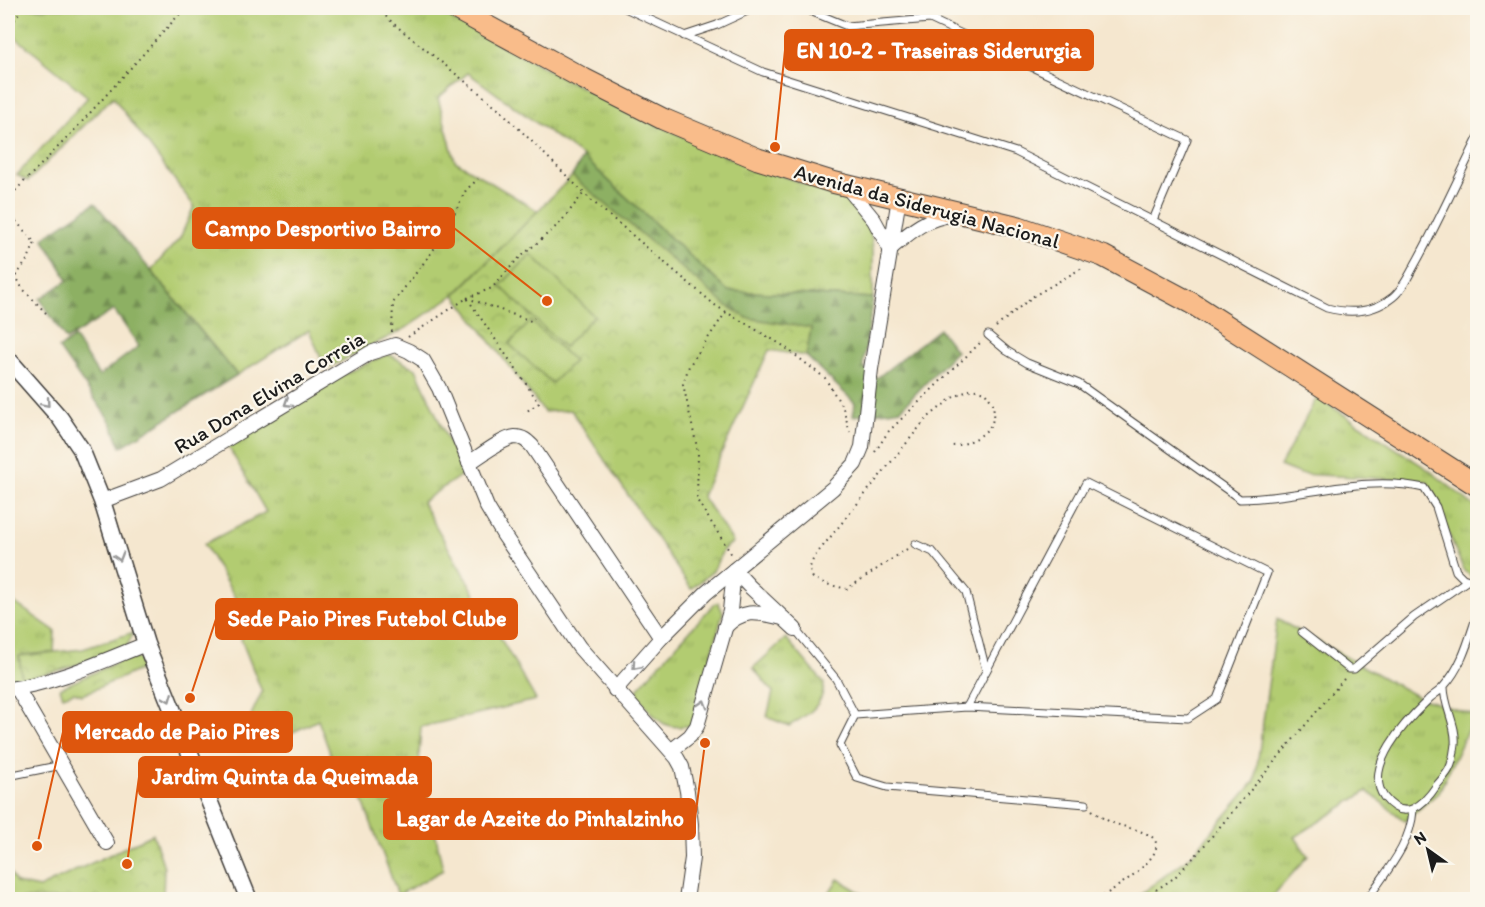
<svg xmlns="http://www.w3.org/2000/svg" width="1485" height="907" font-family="Itim,sans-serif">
<defs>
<pattern id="grass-tufts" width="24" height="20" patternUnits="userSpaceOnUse" patternTransform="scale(1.5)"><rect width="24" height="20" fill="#b2cc71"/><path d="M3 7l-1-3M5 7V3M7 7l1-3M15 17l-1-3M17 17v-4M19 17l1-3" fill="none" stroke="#98af61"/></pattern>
<pattern id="forest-firs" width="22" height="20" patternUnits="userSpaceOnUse" patternTransform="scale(1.5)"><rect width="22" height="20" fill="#8db063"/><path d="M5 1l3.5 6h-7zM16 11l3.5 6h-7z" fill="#728e51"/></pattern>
<pattern id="park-crowns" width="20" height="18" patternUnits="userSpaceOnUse" patternTransform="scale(1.5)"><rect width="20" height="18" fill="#b2cc71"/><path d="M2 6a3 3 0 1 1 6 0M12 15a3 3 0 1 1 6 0" fill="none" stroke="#98af61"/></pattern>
</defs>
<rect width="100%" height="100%" fill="#fbf7ec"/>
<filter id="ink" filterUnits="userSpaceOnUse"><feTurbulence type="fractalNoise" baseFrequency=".0167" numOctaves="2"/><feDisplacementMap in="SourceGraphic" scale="12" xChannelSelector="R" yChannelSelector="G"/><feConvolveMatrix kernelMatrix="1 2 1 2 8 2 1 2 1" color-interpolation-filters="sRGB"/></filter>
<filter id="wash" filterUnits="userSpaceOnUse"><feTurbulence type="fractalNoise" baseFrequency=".008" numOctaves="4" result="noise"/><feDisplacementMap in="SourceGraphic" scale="24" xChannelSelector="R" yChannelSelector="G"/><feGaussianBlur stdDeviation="1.35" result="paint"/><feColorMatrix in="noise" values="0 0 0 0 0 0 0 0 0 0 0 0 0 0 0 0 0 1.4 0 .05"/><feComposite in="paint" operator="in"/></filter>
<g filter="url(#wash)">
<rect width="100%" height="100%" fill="#f5e7cf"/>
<g fill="url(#grass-tufts)" stroke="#677446" stroke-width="1.5">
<path d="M9,8H431L590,92L725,156L853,201L869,222L873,248V298L728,291L583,157L468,73L438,98L455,161L538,211L455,294L406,328L326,369L309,330L237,375L151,270L180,238L194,206L113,97L28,181L17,175L88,97L8,31Z"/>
<path d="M388,354L416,369L463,474L422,502L536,700L421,727L419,755L443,870L398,895L355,780L339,777L318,720L261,748L251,715L262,692L241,639L251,625L204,544L266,512L228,446L342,375Z"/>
<path d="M1317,397L1429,470L1477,508V577L1474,578L1464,571L1427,481L1300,474L1280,466Z"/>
<path d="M8,598L55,631L54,652L19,656L22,679L8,680Z"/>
<path d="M718,602L723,612L693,725C660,732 657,718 637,695L638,688L712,606Z"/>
<path d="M1277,619L1420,698L1474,715L1477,709V717L1474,716L1439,792L1405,821L1367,791L1295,837L1308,856L1270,899L1132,900L1190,857L1255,781Z"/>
<path d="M786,638L824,683C824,706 807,715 789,726L767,717L773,692L753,668Z"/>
<path d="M838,879L871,899H825Z"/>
</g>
<g fill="url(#forest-firs)" stroke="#546640" stroke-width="1.5">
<path d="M583,157L728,291L873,298L863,366L877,378L939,329L956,351L901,409L853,416L855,403L806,356L811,328L747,318L727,306L572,176Z"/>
<path d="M95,203L237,375L121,447L111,422L59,349L74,337L99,376L139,346L114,310L66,340L40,299L68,280L43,238Z"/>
</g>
<g fill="url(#park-crowns)" stroke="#677446" stroke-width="1.5">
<path d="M572,176L727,306L747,318L811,328L806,356L769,350L702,496L733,542L723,550L713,571L691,589L571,410L544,412L455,295Z"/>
<path d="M134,632L126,648L61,670L22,679L19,656L83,649Z"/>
<path d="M137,658L148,666L82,695L74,692L63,696L60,688L122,660Z"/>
<path d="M153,834L164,867L163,899H170H8V870L16,883L39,888Z"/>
</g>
<g fill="#b2cc71" stroke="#677446" stroke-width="1.5">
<path d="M531,254L594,316L564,347L500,286Z"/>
<path d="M531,321L574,361L552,383L509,344Z"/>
</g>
</g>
<g filter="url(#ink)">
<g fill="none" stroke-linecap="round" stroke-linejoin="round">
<g stroke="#3d3a37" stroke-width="9">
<g id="service">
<path d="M625,8L763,72L1016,152L1327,308C1351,314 1373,313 1393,297C1404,288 1411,271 1418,259C1440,219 1458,178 1478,138"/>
<path d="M803,8L847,26L930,19L1187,140L1153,220"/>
<path d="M684,36L717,25L754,8"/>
<path d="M988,335L1007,351L1027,363L1079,384L1240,499C1302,499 1360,474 1424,488L1436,507L1456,571L1463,578L1478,583"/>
<path d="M915,544L933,552L966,592L986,670"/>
<path d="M795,629L836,679L855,715L967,707L1188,718L1217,699L1267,573L1086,483L967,707"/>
<path d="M1302,632L1349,669H1354L1414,617L1468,580"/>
<path d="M1444,687C1444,706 1457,726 1455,744C1454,751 1453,761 1450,767C1448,773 1441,780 1437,785C1423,806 1404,823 1384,797C1363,767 1406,721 1427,701C1432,695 1440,692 1444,686C1463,665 1469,638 1478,612"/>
<path d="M855,715L840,745L857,778L887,787L1086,804"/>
<path d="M8,776L62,765"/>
<path d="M1371,894C1389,868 1411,843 1413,810"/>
</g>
</g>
<g stroke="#3d3a37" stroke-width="16">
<g id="minor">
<path d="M847,187L874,220L890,249"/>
<path d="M890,249C909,233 926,217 952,215"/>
<path d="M469,463C480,456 503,438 515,437C523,437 527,441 532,446L661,638"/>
<path d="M102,501L161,479L370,353L395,345L409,351L423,360L439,388L487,507L503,534L579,647L677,758L682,767L687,791L691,824L692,858L686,900"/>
<path d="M734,570L749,586L795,629"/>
<path d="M725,627C745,607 759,613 783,618"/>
<path d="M17,688L107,843"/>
<path d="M9,689C57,683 102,661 146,644"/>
<path d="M615,690L661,638L706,593L833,488L855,464L862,447L871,369L899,198"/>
<path d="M672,750L690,736L697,726L730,611L734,570"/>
</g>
</g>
<g stroke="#3d3a37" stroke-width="19">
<path id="tertiary" d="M8,359L60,418L81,449L102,501L146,644L249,900"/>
</g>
<g stroke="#3d3a37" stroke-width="23">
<path id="primary" d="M454,8L584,79L663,119L758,159L832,182L1019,227L1103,256L1193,304L1478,486"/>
</g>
<g stroke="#3d3a37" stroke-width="2" stroke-dasharray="1.5 4.5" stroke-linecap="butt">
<path d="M377,8L394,24L498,108L592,201L716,306L782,345L825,378L843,408L850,432"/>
<path d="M8,30L22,8"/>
<path d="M8,207L14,192L70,135L185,8"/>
<path d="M8,212L35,243L28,259L16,276L22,288L47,314"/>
<path d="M467,298L492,288L516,261L560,223L583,194"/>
<path d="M467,298L531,321L534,318"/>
<path d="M726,312L689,366L683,384L698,452L697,500L732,555"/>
<path d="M996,327L1032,297L1082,268"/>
<path d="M392,332L393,303L432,252L446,230L466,190L478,179"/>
<path d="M408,337L467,298L539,403L524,413"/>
<path d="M875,452L888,432L981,342"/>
<path d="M907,549L847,589L826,584L813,578C808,569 810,565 815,556L926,419L952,398L972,389L985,392L994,405C993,411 994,420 991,425C983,437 964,446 951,446"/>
<path d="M1092,810C1113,828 1125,824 1147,834C1182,850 1108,892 1097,900"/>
<path d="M1141,900L1174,878L1197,854L1344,679"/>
<path d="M1336,900L1363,894"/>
</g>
<use href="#service" stroke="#fff" stroke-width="7"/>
<use href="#minor" stroke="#fff" stroke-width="14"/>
<use href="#tertiary" stroke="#fff" stroke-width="16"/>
<use href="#primary" stroke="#f9bc8a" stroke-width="21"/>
</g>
<defs><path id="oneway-chevron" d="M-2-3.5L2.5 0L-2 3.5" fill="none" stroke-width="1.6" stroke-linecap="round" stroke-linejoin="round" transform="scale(1.5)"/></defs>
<g stroke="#999">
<use href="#oneway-chevron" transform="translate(46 403) rotate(49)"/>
<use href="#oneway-chevron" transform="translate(288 403) rotate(148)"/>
<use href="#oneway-chevron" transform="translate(119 557) rotate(73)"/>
<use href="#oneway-chevron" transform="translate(636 666) rotate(132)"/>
<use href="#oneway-chevron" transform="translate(168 698) rotate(68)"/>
<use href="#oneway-chevron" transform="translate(703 704) rotate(-73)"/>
</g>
</g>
<g text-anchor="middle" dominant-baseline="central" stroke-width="4.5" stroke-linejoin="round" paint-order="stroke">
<g font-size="21" fill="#1c1c1c" stroke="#fbf7ec">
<text transform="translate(927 206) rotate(15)">Avenida da Siderugia Nacional</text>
<text transform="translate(269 392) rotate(-31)">Rua Dona Elvina Correia</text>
</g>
</g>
<path fill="none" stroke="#de560d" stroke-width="2" d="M775 147L785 50M547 301L454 228M190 698L216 619M37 846L63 732M127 864L139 777M705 743L695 819"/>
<g fill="#de560d" stroke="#fbf7ec" stroke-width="2">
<circle cx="775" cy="147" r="6"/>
<circle cx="547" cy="301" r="6"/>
<circle cx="190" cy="698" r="6"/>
<circle cx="37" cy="846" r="6"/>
<circle cx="127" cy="864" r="6"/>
<circle cx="705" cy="743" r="6"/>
</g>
<g fill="#de560d" stroke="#de560d" stroke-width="2">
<rect x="785" y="30" width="308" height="40" rx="6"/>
<rect x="193" y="208" width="261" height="40" rx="6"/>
<rect x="216" y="599" width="301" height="40" rx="6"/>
<rect x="63" y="712" width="229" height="40" rx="6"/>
<rect x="139" y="757" width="292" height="40" rx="6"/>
<rect x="384" y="799" width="311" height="40" rx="6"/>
</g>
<g font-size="22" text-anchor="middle" font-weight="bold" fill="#fff">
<text x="939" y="58">EN 10-2 - Traseiras Siderurgia</text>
<text x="323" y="236">Campo Desportivo Bairro</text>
<text x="367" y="626">Sede Paio Pires Futebol Clube</text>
<text x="177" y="739">Mercado de Paio Pires</text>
<text x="285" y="784">Jardim Quinta da Queimada</text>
<text x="540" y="826">Lagar de Azeite do Pinhalzinho</text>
</g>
<rect width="1485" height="907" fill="none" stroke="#fbf7ec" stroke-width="30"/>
<g transform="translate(1428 850) rotate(326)" stroke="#fbf7ec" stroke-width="4.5" paint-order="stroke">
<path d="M0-4.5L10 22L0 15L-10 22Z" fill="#1c1c1c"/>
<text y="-9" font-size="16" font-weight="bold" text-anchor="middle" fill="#1c1c1c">N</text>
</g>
</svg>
